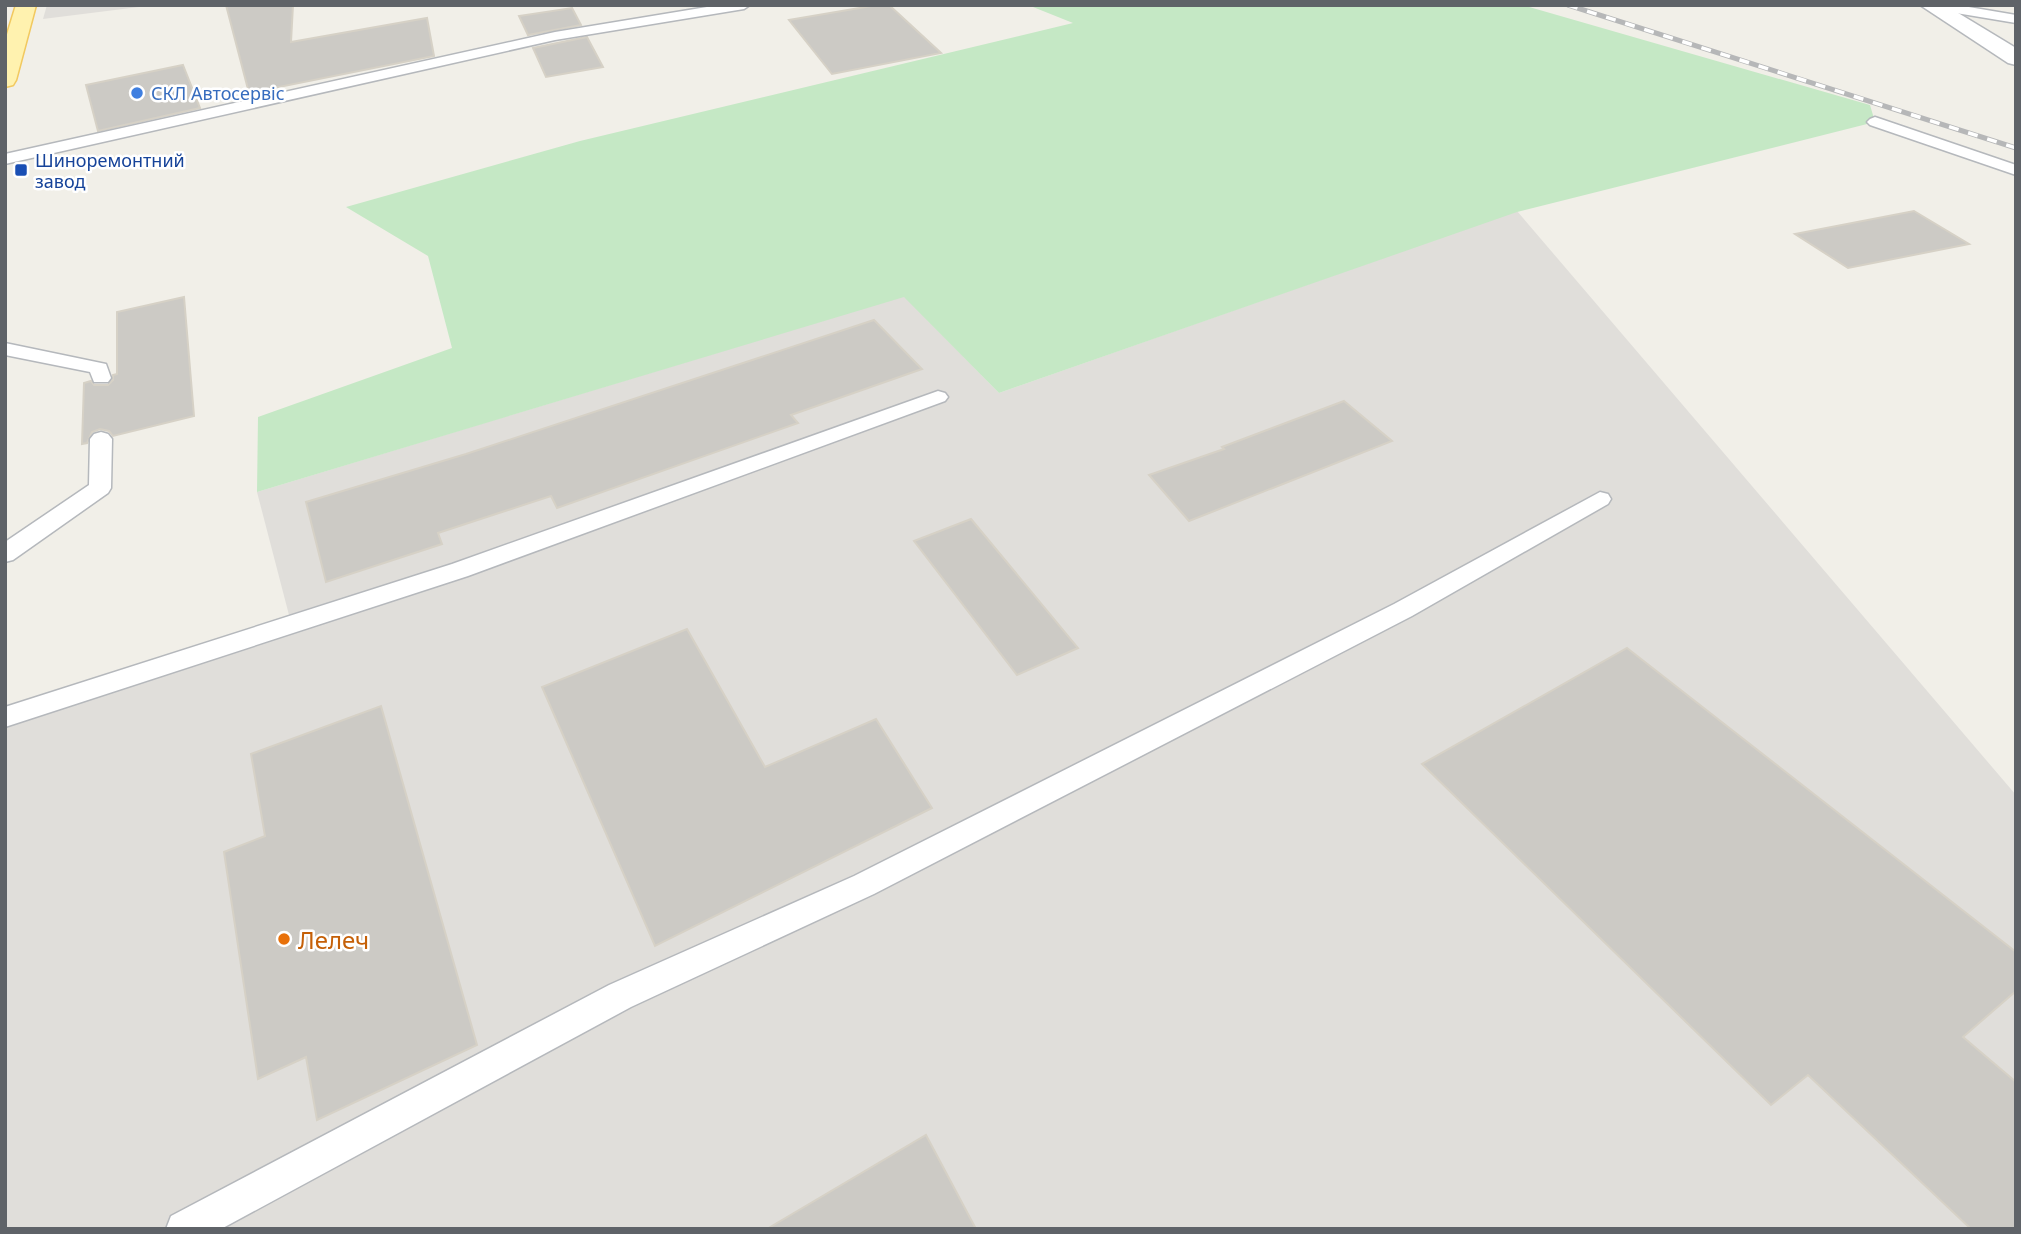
<svg xmlns="http://www.w3.org/2000/svg" width="2021" height="1234" font-family="'Noto Sans',sans-serif">
<rect width="100%" height="100%" fill="#f1efe8"/>
<g fill="#e0deda">
<path d="M47,5H155L43,19Z"/>
<path d="M1517,211L2016,795V1229H5V715L289,615L257,492L904,296L999,393Z"/>
</g>
<path fill="#c5e8c5" d="M1028,5H1522L1870,105L1875,122L1517,212L999,393L904,297L257,492L258,417L452,348L428,256L346,207L580,141L1073,23Z"/>
<g fill="#cccac5" stroke="#d6d1c6" stroke-width="2">
<path d="M226,5H293L291,42L427,18L434,56L249,93Z"/>
<path d="M877,5H889L941,53L832,74L789,20Z"/>
<path d="M572,8L581,25L528,35L519,16Z"/>
<path d="M587,37L603,67L546,77L533,48Z"/>
<path d="M183,65L200,108L98,131L86,85Z"/>
<path d="M1914,211L1969,244L1848,268L1795,234Z"/>
<path d="M184,297L194,416L113,436L109,431L100,429L92,432L87,443L82,444L84,383L91,381L94,385H108L113,380V375L117,374V312Z"/>
<path d="M874,320L922,369L791,415L798,423L557,508L551,496L438,533L442,544L326,582L306,502L466,454Z"/>
<path d="M1344,401L1392,441L1189,521L1149,475L1224,449L1222,447Z"/>
<path d="M971,519L1078,648L1017,675L914,541Z"/>
<path d="M687,629L765,767L876,719L932,808L655,946L542,687Z"/>
<path d="M1627,648L2016,952V991L1963,1037L2016,1082V1229H1971L1808,1075L1771,1105L1422,764Z"/>
<path d="M381,706L477,1045L317,1120L306,1057L258,1079L224,852L265,836L251,754Z"/>
<path d="M926,1135L976,1229H767Z"/>
</g>
<g fill="none" stroke-linecap="round" stroke-linejoin="round">
<g stroke="#b5b8bc" stroke-width="3">
<g id="lane">
<path d="M719,5H750L744,9L555,40L5,164V154L555,32Z"/>
<path d="M1926,5H1957L2016,15V23L1932,9Z"/>
<path d="M1875,117L2016,165V175L1870,125L1867,122L1870,119Z"/>
<path d="M5,343L106,364L111,378L108,382H94L90,372L5,355Z"/>
<path d="M938,391L945,393L948,397L945,401L468,576L5,727V707L452,564Z"/>
<path d="M101,432L108,434L112,439L111,488L108,493L13,560L5,562V542L89,485L90,439L94,434Z"/>
<path d="M1600,492L1608,494L1611,499L1608,504L1412,616L874,894L631,1007L221,1229H166L171,1216L609,985L854,876L1394,604Z"/>
</g>
</g>
<g stroke="#b5b8bc" stroke-width="3">
<path id="street" d="M1920,5H1945L2016,48V65L2008,63Z"/>
</g>
<g stroke="#f2c960" stroke-width="3">
<path id="primary" d="M16,5H36L16,80L13,85L5,87V41Z"/>
</g>
<use href="#lane" fill="#fff" fill-rule="evenodd"/>
<use href="#street" fill="#fff" fill-rule="evenodd"/>
<use href="#primary" fill="#fff2af" fill-rule="evenodd"/>
<g stroke="#b6b7b8" stroke-width="5">
<path id="rail" d="M1568,5L2016,148"/>
</g>
<use href="#rail" stroke="#fff" stroke-width="3.5" stroke-dasharray="10" stroke-linecap="butt"/>
</g>
<circle fill="#3f7fe0" stroke="#fff" stroke-width="2.5" cx="137" cy="93" r="7"/>
<rect fill="#1a4fb4" stroke="#fff" stroke-width="2.5" x="14" y="163" width="14" height="14" rx="3.5"/>
<circle fill="#e8710a" stroke="#fff" stroke-width="2.5" cx="284" cy="939" r="7"/>
<g text-anchor="middle" dominant-baseline="central" stroke-width="5" stroke-linejoin="round" paint-order="stroke">
<g font-size="18" fill="#366cbe" stroke="#fff" text-anchor="start">
<text x="151" y="93">СКЛ Автосервіс</text>
</g>
<g font-size="18" fill="#164399" stroke="#fff" text-anchor="start">
<text x="35" y="160">Шиноремонтний<tspan x="35" dy="21">завод</tspan></text>
</g>
<g font-size="24" fill="#c56008" stroke="#fff" text-anchor="start">
<text x="298" y="939">Лелеч</text>
</g>
</g>
<rect width="2021" height="1234" fill="none" stroke="#5f6368" stroke-width="14"/>
</svg>
